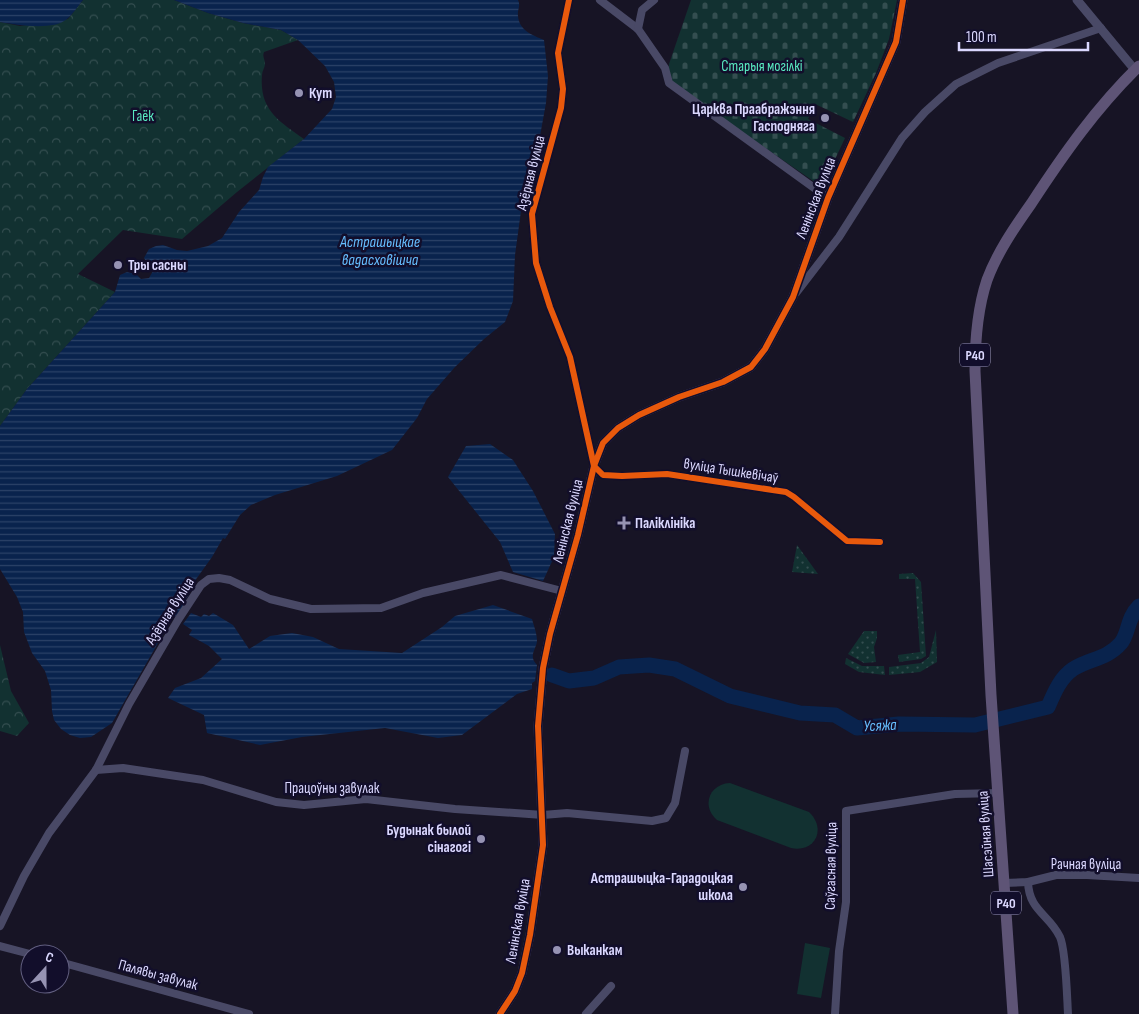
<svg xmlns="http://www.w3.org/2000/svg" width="1139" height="1014" font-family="'Sofia Sans Condensed',sans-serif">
<defs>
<pattern id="green-dots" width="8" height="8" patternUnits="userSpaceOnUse" patternTransform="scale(1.25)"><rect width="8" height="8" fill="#123131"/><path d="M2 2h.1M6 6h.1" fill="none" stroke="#344e50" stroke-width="1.8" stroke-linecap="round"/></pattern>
<pattern id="forest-crowns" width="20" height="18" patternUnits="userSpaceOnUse" patternTransform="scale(1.25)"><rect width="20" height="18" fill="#123131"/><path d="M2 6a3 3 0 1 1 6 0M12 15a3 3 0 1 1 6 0" fill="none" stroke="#344e50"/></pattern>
<pattern id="cemetery-stones" width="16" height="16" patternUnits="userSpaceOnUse" patternTransform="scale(1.25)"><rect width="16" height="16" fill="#123131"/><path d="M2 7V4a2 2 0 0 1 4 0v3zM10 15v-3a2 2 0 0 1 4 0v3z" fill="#344e50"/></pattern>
<pattern id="water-rules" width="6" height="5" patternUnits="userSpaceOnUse" patternTransform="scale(1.25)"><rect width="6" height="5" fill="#09234d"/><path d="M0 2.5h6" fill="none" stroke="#2c4268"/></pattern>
</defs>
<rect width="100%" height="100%" fill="#171425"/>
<g fill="url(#green-dots)">
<path d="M797,545L818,574L792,572Z"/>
<path d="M913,573L921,582L926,656L921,659L899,662L898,655L920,652L915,579H899V574Z"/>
<path d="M936,630L937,662L920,672L889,675V667L921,663L929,657Z"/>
<path d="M864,631H877V638L874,647L876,662L864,663L848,654Z"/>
<path d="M846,658L862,666H884L885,675L859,672L845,664Z"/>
</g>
<g fill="url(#forest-crowns)">
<path d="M83,0H174L208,13L243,23L281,30L298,40L264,52C262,57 265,59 265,64C265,67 262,71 262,75C259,110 279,121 304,139L237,192L182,239L123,230L78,274L115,292L27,389L0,426V22L20,26L68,19Z"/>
<path d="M0,645L11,691L29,723L17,736L0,731Z"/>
</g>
<path fill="url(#cemetery-stones)" d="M691,0H897L889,39L876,73L853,122L815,104L808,119L845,138L822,187L671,83L668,74L669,64Z"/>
<g fill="#123131">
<path d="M730,783L809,812C827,829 815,853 791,848L717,820C701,806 709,784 730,783Z"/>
<path d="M805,943L830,948L821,998L797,994Z"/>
</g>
<g fill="url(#water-rules)">
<path d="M0,0H83C78,6 73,14 67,19C53,31 17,25 0,22Z"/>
<path d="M174,0H518C521,6 517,10 518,16C519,30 532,35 544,40L548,76L546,103L536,158L526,185L521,211L515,255L513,301L505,322L484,339L455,367L427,399L417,418L392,450L337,476L275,495L251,505L240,515L225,539L223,538L212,557L189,589L190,593L184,602L185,603L175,617H173L112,723L91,737L80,738L70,735L61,729L54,720L52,711L51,690L45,671L32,653L24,632L23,612L17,597L0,569V426L27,389L115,292L120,275L127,272L136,274L141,279L149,278L153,271L144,258L149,249L156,246L163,245L177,250L187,251L208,246L222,238L239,212L259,190L263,177L268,167L304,139L332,109L336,97L334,82L325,66L298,40L281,30L243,23L208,13Z"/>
<path d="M490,444L513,460L533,491L555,534L554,557L543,581L513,572L500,542L448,477L466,446Z"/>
<path d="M493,605L532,619C534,626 537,634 537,641C536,650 528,656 537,665L535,681L532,683V689L517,694L462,735L438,738L385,728L302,737L260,745L207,733L204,715L168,698L175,688L201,678L222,659L209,646L189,635L192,630L183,624L191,613L201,617L204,614L209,616L213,613L233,625L249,649L270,636L292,633L313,637L339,649L402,653L442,627L455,616Z"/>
</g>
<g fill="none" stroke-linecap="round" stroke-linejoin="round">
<path stroke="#09234d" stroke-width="15" d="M552,675L569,681L594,678L619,667L649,665L675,669L730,696L800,713L835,715L857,728L899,724L975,725L1048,707C1054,693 1060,678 1073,669C1090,658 1106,660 1121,643C1129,633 1127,618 1139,606"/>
<g stroke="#494966" stroke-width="8">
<path d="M569,0L558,53L563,89L561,108L532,214L536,263L550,307L570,357L594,466L603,475L622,476L667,474L786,492L794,497L847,541L880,542"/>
<path d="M600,0L638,29L665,68L669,83L828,198"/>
<path d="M638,29L642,10L654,0"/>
<path d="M796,293L839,237L902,138L925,112L956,84L998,63L1101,28"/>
<path d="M96,770L123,768L203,780L276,802L304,805L366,799L455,809L543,815L567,813L652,821L666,818L675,803L685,751"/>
<path d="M1028,882C1029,911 1049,914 1060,937C1066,951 1067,997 1068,1014"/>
<path d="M1004,883L1028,882L1056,875H1087L1139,878"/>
<path d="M0,926L24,876L49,833L96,770L129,704L178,620L201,585L209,579L219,578L230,580L270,599L311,609L381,608L423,593L501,575L562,591"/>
<path d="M0,946L30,954"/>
<path d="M60,962L249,1014"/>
<path d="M586,1014L611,986"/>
<path d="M835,1014L839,951L846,902V811L955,794L998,793"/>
</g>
<g stroke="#494966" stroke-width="9">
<path d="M1077,0L1135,70"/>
<path d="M500,1014L515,991L522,973L530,935L543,845L538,726L543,668L550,634L578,535L594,466L603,443L618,428L639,415L679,397L723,382L751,367L765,349L793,297L828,198L896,42L903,0"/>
</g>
<path stroke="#5e5476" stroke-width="11" d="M1013,1014L991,695L975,371C975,340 977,310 987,280C997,253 1014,228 1031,204C1063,155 1096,108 1139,66"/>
<g stroke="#120e2b" stroke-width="9">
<g id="cycleway">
<path d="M569,0L558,53L563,89L561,108L532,214L536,263L550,307L570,357L594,466L603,475L622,476L667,474L786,492L794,497L847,541L880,542"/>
<path d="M500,1014L515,991L522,973L530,935L543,845L538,726L543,668L550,634L578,535L594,466L603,443L618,428L639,415L679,397L723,382L751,367L765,349L793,297L828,198L896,42L903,0"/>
</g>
</g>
<use href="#cycleway" stroke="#e8590c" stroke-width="6"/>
</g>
<g fill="#9693b3" stroke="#120e2b" stroke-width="2">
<circle cx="299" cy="93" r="5"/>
<circle cx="825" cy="118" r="5"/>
<circle cx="118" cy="265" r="5"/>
<path d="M621.5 515.5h5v5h5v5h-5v5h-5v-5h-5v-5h5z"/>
<circle cx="481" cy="839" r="5"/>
<circle cx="743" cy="887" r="5"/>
<circle cx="557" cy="950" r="5"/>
</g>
<g text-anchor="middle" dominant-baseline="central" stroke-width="5" stroke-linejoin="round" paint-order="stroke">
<g fill="#120e2b" stroke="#9f9bbf" stroke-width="1">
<rect x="960" y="343.5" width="30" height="23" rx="4"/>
<rect x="991" y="891.5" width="30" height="23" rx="4"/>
</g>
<g font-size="14" font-weight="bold" fill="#dbd8ff">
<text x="975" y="355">Р40</text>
<text x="1006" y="903">Р40</text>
</g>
<g font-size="15" fill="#59eac1" stroke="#120e2b">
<text x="762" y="66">Старыя могілкі</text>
<text x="143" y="116">Гаёк</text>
</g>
<g font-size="15" font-weight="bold" fill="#dbd8ff" stroke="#120e2b" text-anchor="start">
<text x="309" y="93">Кут</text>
<text x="815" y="109" text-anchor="end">Царква Праабражэння<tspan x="815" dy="17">Гасподняга</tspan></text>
<text x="128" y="265">Тры сасны</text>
<text x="635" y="523">Паліклініка</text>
<text x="471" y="830" text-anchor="end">Будынак былой<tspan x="471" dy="17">сінагогі</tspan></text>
<text x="733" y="878" text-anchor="end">Астрашыцка-Гарадоцкая<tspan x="733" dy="17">школа</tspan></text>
<text x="567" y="950">Выканкам</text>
</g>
<g font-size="15" fill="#dbd8ff" stroke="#120e2b">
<text transform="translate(531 173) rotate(-76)">Азёрная вуліца</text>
<text transform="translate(816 198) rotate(-69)">Ленінская вуліца</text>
<text transform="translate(731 471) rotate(9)">вуліца Тышкевічаў</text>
<text transform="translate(568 521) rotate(-76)">Ленінская вуліца</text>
<text transform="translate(170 611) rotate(-57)">Азёрная вуліца</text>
<text x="332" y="788">Працоўны завулак</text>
<text transform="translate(986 834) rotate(-94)">Шасэйная вуліца</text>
<text x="1086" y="864">Рачная вуліца</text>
<text transform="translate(831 866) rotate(-89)">Саўгасная вуліца</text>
<text transform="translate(518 921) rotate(-80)">Ленінская вуліца</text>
<text transform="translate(158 975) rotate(15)">Палявы завулак</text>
</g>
<g font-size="16" font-style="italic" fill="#66beff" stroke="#120e2b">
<text x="380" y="242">Астрашыцкае<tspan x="380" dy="18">вадасховішча</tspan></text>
<text transform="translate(880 726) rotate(-3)">Усяжа</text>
</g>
</g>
<g transform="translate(45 969) rotate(21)"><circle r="24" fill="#120e2b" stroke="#625f80"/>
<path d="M0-4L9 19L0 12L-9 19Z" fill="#9693b3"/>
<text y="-8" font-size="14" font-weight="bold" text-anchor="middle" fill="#dbd8ff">С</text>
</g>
<path d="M959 42v8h129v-8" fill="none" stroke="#dbd8ff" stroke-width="2.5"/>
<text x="966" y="42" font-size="15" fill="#dbd8ff" stroke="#120e2b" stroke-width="4" paint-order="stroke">100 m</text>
</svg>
